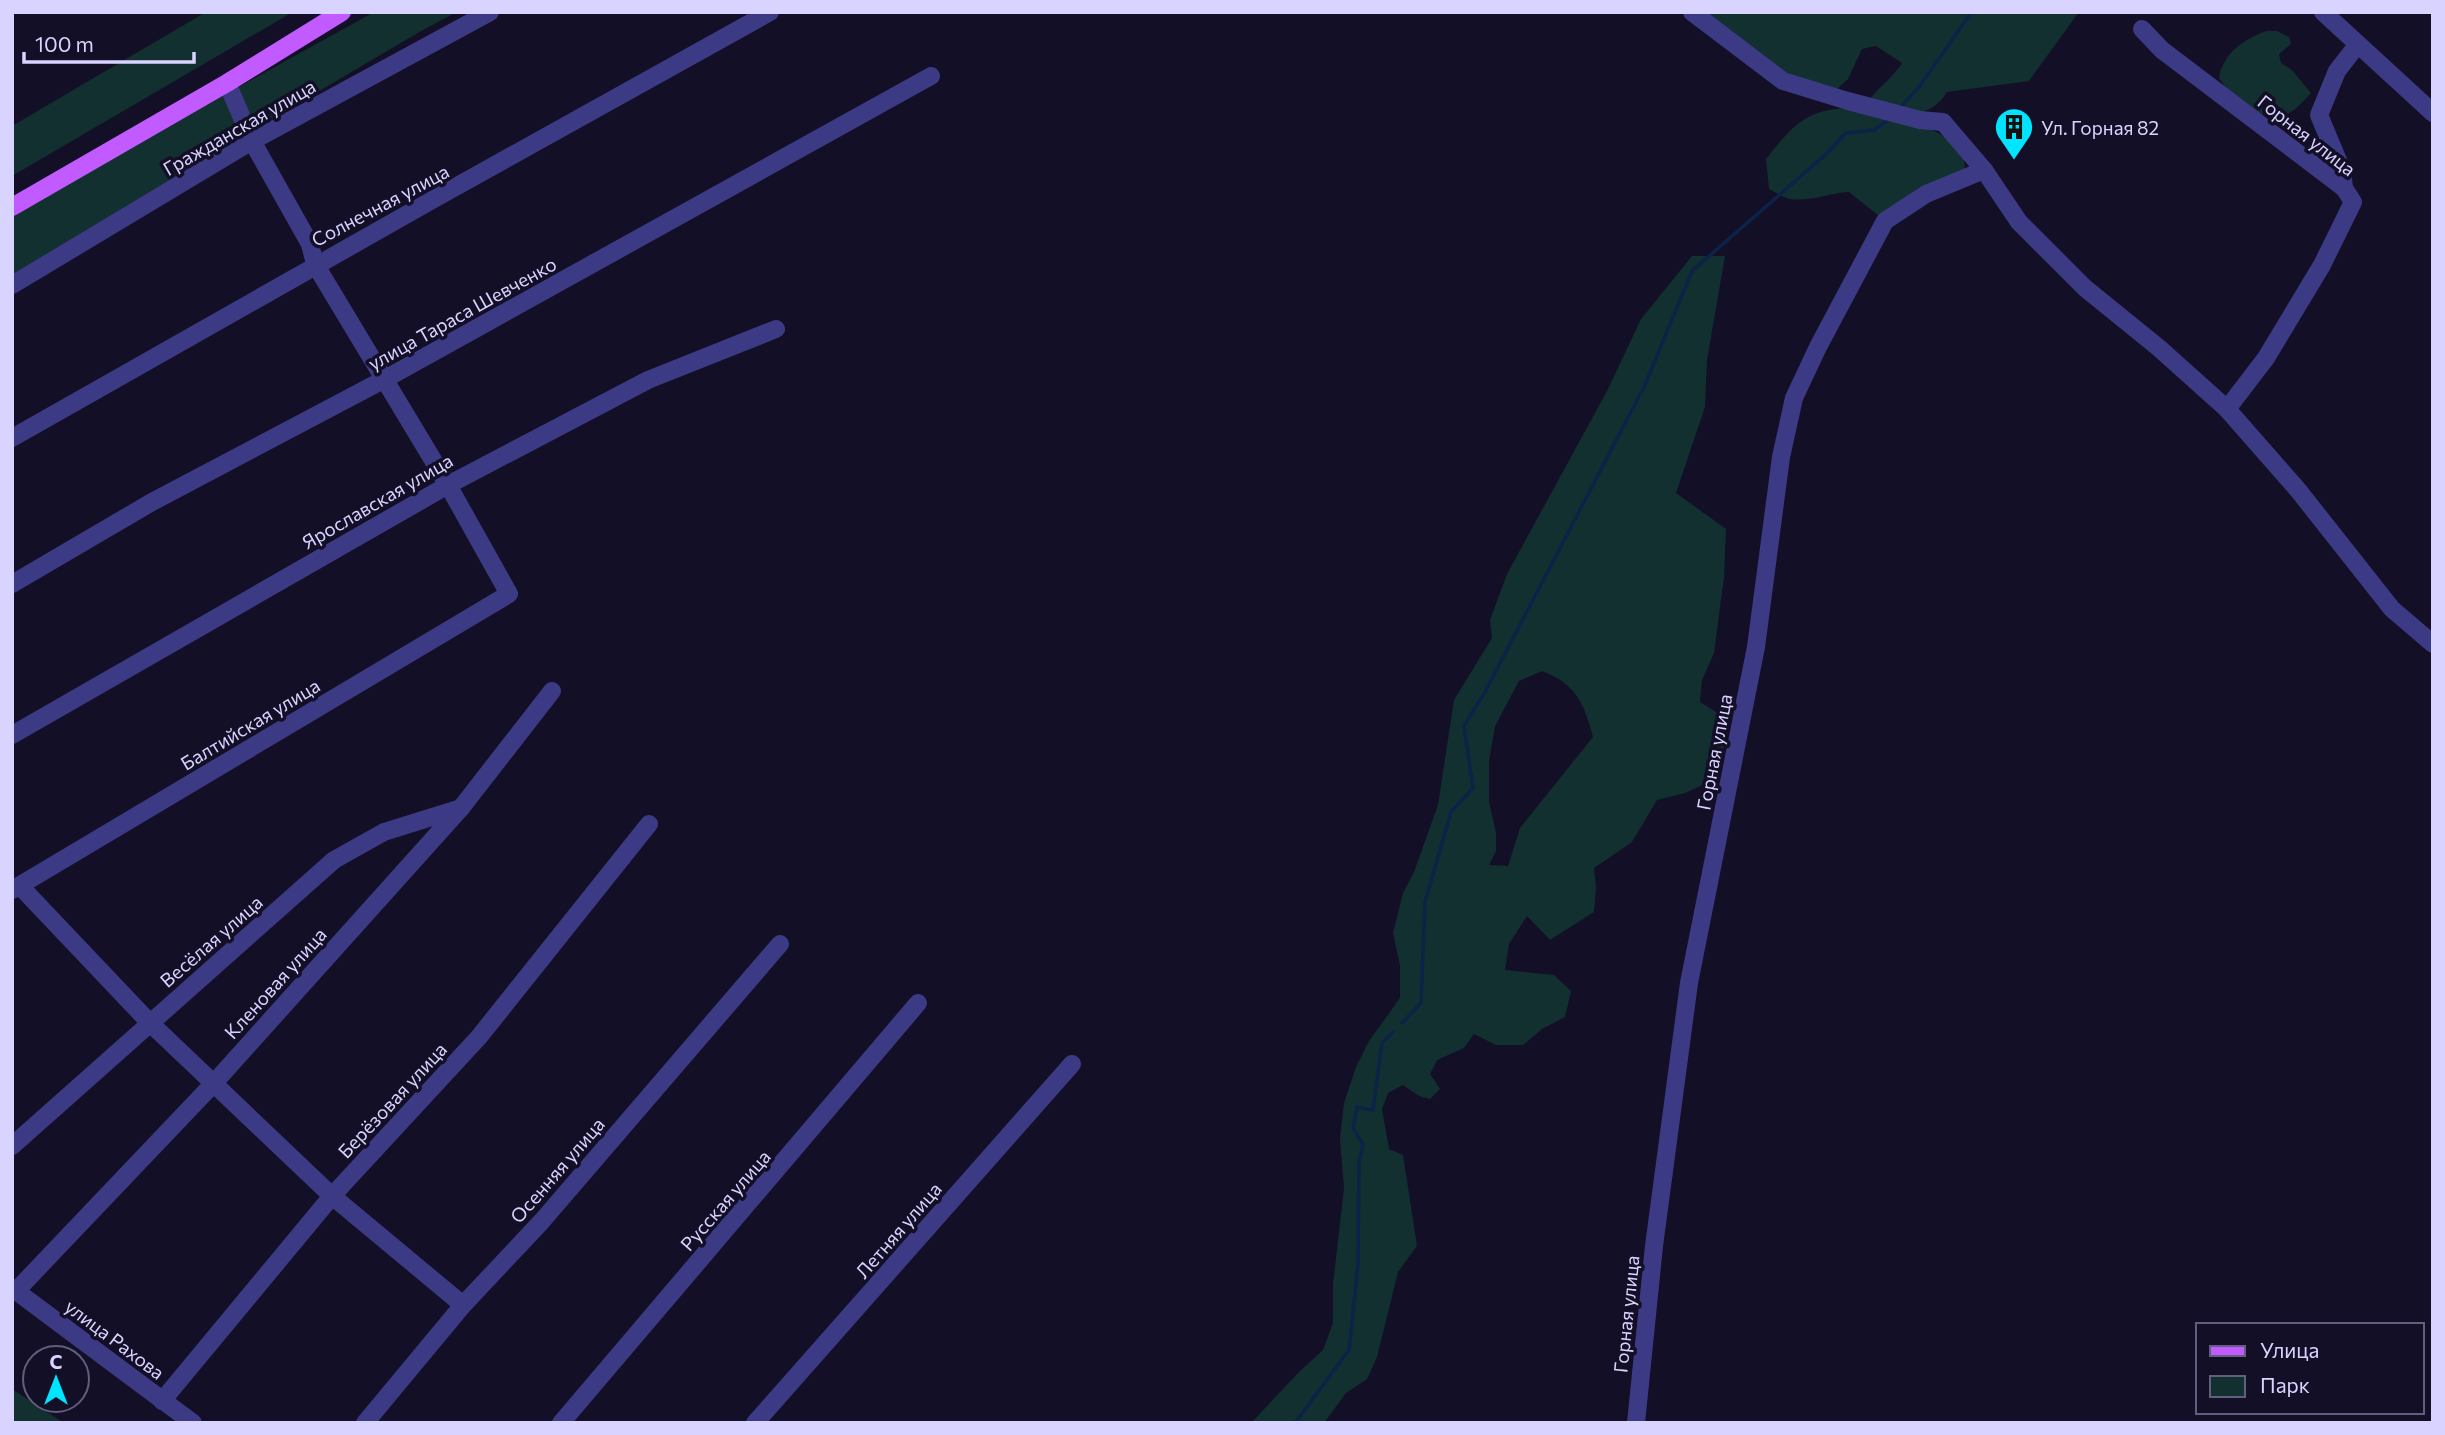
<svg xmlns="http://www.w3.org/2000/svg" width="2445" height="1435" font-family="Commissioner,sans-serif">
<rect width="100%" height="100%" fill="#130f26"/>
<g fill="#12302f" fill-rule="evenodd">
<path d="M206,12H293L12,176V126Z"/>
<path d="M374,12H457L421,31L253,130L12,275V217L103,162Z"/>
<path d="M1705,12H2079L2029,81L1947,92C1925,126 1901,109 1871,98C1881,85 1893,77 1902,63L1876,46L1862,49L1848,79L1836,90L1814,84L1785,72Z"/>
<path d="M2266,31H2277L2289,37L2291,44L2279,54L2281,63L2292,70L2311,93C2304,101 2295,111 2285,115C2262,124 2230,96 2219,78C2223,53 2243,40 2266,31Z"/>
<path d="M1846,108C1876,115 1974,126 1964,172L1920,187L1879,216L1849,192C1829,193 1810,202 1790,199C1783,198 1775,192 1769,189L1766,159C1791,128 1804,110 1846,108Z"/>
<path d="M1692,256H1725L1707,360L1705,407L1676,493L1726,529L1724,577L1714,653L1702,680L1700,702L1724,717L1730,724L1716,779L1685,793L1657,800L1632,842L1594,868L1596,887L1594,912L1550,940L1527,916L1509,944L1505,970L1554,975L1571,991L1565,1017L1542,1029L1523,1045H1496L1474,1034L1464,1048L1437,1060L1430,1074L1440,1089L1430,1099L1419,1096L1403,1085L1388,1093L1382,1109L1389,1149L1403,1155L1417,1246L1398,1272L1377,1357L1367,1379L1346,1393L1324,1423H1251L1299,1372L1323,1350L1333,1323V1284L1344,1188L1340,1139L1344,1103L1356,1067L1369,1041L1400,998V966L1393,933L1403,893L1414,872L1438,805L1454,700L1492,638L1490,620L1507,574L1607,391L1641,319ZM1542,671C1576,684 1584,703 1593,737L1520,828L1508,866L1489,865L1496,851V833L1489,802V761L1495,726L1519,681Z"/>
<path d="M12,1389L64,1423H12Z"/>
</g>
<g fill="none" stroke-linecap="round" stroke-linejoin="round">
<g stroke="#0c2248" stroke-width="3.5">
<path d="M1900,108L1919,87L1969,16V12"/>
<path d="M1402,1023L1421,1003L1425,902L1451,812L1473,788L1464,726L1485,692L1645,385L1692,271L1824,156L1846,133L1874,130L1890,119"/>
<path d="M1295,1423L1349,1350L1358,1264L1359,1162L1363,1144L1353,1128L1357,1107L1373,1110L1382,1043L1393,1032"/>
</g>
<g stroke="#3d3a85" stroke-width="18">
<path d="M1692,12L1783,81L1848,101L1920,120L1943,122L1984,170L2019,222L2085,288L2159,348L2227,409L2298,490L2392,609L2433,644"/>
<path d="M2323,12L2433,113"/>
<path d="M2142,29L2162,50L2344,188L2353,202L2322,265L2266,358L2227,409"/>
<path d="M2344,188L2342,170L2319,115L2337,71L2358,44"/>
<path d="M12,285L252,141L490,12"/>
<path d="M12,438C264,294 516,152 770,12"/>
<path d="M12,584L152,502L385,379L931,76"/>
<path d="M12,735L448,485L648,380L776,329"/>
<path d="M20,886L149,1022L332,1196L463,1305"/>
<path d="M12,890L509,594L448,485L315,264L310,244L252,141L227,83"/>
<path d="M12,1146L334,860L384,832L461,808"/>
<path d="M12,1288L193,1423"/>
<path d="M16,1291L214,1083L461,808L552,691"/>
<path d="M162,1401L332,1196L479,1037L649,824"/>
<path d="M365,1423L463,1305L542,1221L780,944"/>
<path d="M561,1423L918,1003"/>
<path d="M755,1423L1072,1064"/>
<path d="M1636,1423L1654,1246L1689,983L1756,647L1781,457L1794,398L1818,347L1885,221L1926,194L1984,170"/>
</g>
<path stroke="#c25bff" stroke-width="18" d="M12,207L227,83L342,12"/>
</g>
<defs>
<g id="building-pin" transform="scale(2.0125)"><path d="M0 17L-7.5 6A9.5 9.5 0 1 1 7.5 6Z" fill="#00e5ff" stroke="#130f26"/><path d="M-4-6H4V6H1V3H-1V6H-4ZM-2.5-4.3h1.7v1.8h-1.7ZM.8-4.3h1.7v1.8H.8ZM-2.5-1h1.7V.8h-1.7ZM.8-1h1.7V.8H.8Z" fill="#111"/></g>
</defs>
<g fill-rule="evenodd">
<use href="#building-pin" x="2014" y="127"/>
</g>
<g text-anchor="middle" dominant-baseline="central" stroke-width="7" stroke-linejoin="round" paint-order="stroke">
<g font-size="19" fill="#d9d4ff" stroke="#130f26">
<text transform="translate(239 127) rotate(-30)">Гражданская улица</text>
<text transform="translate(2307 135) rotate(38)">Горная улица</text>
<text transform="translate(380 205) rotate(-28)">Солнечная улица</text>
<text transform="translate(462 313) rotate(-29)">улица Тараса Шевченко</text>
<text transform="translate(377 501) rotate(-30)">Ярославская улица</text>
<text transform="translate(250 724) rotate(-31)">Балтийская улица</text>
<text transform="translate(1714 752) rotate(-79)">Горная улица</text>
<text transform="translate(211 941) rotate(-41)">Весёлая улица</text>
<text transform="translate(275 983) rotate(-48)">Кленовая улица</text>
<text transform="translate(392 1100) rotate(-47)">Берёзовая улица</text>
<text transform="translate(557 1170) rotate(-49)">Осенняя улица</text>
<text transform="translate(725 1200) rotate(-49)">Русская улица</text>
<text transform="translate(898 1230) rotate(-49)">Летняя улица</text>
<text transform="translate(1626 1314) rotate(-84)">Горная улица</text>
<text transform="translate(115 1339) rotate(37)">улица Рахова</text>
</g>
<g font-size="19" fill="#d9d4ff" stroke="#130f26" text-anchor="start">
<text x="2041" y="127">Ул. Горная 82</text>
</g>
</g>
<rect width="2445" height="1435" fill="none" stroke="#d9d4ff" stroke-width="28"/>
<rect x="2196" y="1323" width="228" height="91" fill="#130f26" stroke="#625e7d" stroke-width="2"/>
<rect x="2210" y="1346" width="35" height="10" fill="#c25bff" stroke="#625e7d" stroke-width="2"/>
<text x="2260" y="1358" font-size="21" fill="#d9d4ff">Улица</text>
<rect x="2210" y="1376" width="35" height="21" fill="#12302f" stroke="#625e7d" stroke-width="2"/>
<text x="2260" y="1393" font-size="21" fill="#d9d4ff">Парк</text>
<g transform="translate(56 1379)"><circle r="33" fill="#130f26" stroke="#625e7d" stroke-width="2"/>
<path d="M0-5L12 26L0 18L-12 26Z" fill="#00e5ff"/>
<text y="-10" font-size="19" font-weight="bold" text-anchor="middle" fill="#d9d4ff">С</text>
</g>
<path d="M24 52v10h170v-10" fill="none" stroke="#d9d4ff" stroke-width="3.5"/>
<text x="35" y="52" font-size="21" fill="#d9d4ff" stroke="#130f26" stroke-width="5" paint-order="stroke">100 m</text>
</svg>
